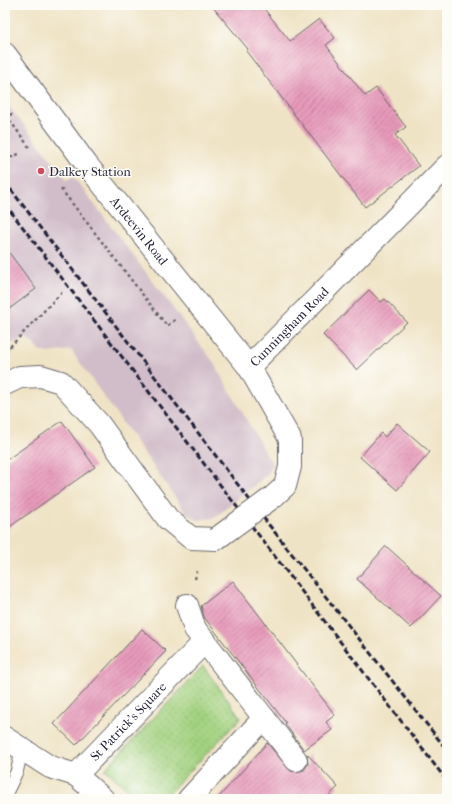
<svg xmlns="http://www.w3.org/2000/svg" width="452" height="804" font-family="'IM FELL French Canon',serif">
<defs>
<pattern id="grass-dots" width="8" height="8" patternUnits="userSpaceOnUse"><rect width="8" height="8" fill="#a2d17f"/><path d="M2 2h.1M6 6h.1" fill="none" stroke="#8bb36f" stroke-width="1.8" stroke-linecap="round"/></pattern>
<pattern id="building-hatch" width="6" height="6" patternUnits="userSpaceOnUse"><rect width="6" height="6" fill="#e79aba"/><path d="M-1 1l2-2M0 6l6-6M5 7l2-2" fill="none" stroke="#bb7d98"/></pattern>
</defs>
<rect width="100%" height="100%" fill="#fdfcf7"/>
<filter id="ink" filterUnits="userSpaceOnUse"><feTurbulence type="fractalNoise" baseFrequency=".025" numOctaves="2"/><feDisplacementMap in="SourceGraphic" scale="8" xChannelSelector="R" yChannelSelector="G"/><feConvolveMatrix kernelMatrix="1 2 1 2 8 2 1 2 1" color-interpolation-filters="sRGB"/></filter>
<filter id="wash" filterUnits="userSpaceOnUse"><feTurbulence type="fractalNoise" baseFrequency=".012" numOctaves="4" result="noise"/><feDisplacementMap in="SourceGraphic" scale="16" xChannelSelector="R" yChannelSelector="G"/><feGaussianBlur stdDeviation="0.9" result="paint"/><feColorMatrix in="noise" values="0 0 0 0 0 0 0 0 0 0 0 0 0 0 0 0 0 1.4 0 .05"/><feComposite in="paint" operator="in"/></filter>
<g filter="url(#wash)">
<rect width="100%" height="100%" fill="#efe3c5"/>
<path fill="#d1bdc9" d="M5,101L67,180L73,176L212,360L272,464L268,474L214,518L198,520L187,514L71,350L48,353L41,351L26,337L5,347Z"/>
<path fill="url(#grass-dots)" stroke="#627a5d" d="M203,666L241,718L163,799H138L105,769Z"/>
<g id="blocks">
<g fill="url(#building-hatch)">
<path d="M211,5H261L290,41L319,19L335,38L326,45L365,96L376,88L406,127L395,135L419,166L365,207L246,51L248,49Z"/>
<path d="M5,247L36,289L5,312Z"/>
<path d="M369,290L381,302L385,299L407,322L357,370L323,335Z"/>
<path d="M62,421L95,467L5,530V461Z"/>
<path d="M397,423L430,452L397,490L360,457L381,433L385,437Z"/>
<path d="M386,546L441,596L411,628L357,579Z"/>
<path d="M233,581L335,715L326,722L332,730L304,750L285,724L286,723L204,617L201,606Z"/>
<path d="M142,629L166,651L76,745L54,724Z"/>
<path d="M267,743L291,771L297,772L304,770L308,764L307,754L338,787L325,799H217Z"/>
</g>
</g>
</g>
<g filter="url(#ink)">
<use href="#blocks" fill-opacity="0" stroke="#6a666b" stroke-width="1"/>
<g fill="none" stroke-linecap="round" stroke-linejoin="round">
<g stroke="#6a666b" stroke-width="14">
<path id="lane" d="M5,796L17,771L22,749"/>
</g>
<g stroke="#6a666b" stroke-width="24">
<g id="street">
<path id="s1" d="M5,54L87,165L249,367L290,439V467L285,486L273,497"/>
<path id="s2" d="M249,367L447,166"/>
<path d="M5,384L20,377L41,376L61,382L99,424L168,519L191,538L216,539"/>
<path d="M187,605L195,629L264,718L189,799"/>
<path d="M264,718L296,760"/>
<path d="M5,738L50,767L76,775"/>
<path id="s3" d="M103,799L76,775L205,641"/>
</g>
</g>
<g stroke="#6a666b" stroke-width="2.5" stroke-dasharray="3 3" stroke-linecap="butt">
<path d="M5,119L14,112"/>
<path d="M5,127L11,122L29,147"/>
<path d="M5,160L21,153"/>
<path d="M61,189L167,326L176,319"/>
<path d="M5,342L10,347"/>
<path d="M6,351L62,292"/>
<path d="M195,579L197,571"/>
</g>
<use href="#lane" stroke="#fff" stroke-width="12"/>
<use href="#street" stroke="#fff" stroke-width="22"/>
<g stroke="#22223b" stroke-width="3" stroke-dasharray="6 3" stroke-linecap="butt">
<path d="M5,182L269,525L447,750"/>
<path d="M5,204L447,781"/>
</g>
<g stroke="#6a666b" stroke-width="24" stroke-linecap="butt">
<path id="street-bridge" d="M216,539L273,497"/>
</g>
<use href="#street-bridge" stroke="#fff" stroke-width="22"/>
</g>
</g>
<circle fill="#d1495b" stroke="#fdfcf7" stroke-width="1.5" cx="41" cy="171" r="4"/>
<g text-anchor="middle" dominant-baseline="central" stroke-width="3" stroke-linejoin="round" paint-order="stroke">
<g font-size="13" fill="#22223b" stroke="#fdfcf7" text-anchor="start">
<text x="49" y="171">Dalkey Station</text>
</g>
<g font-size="13" fill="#22223b" stroke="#fdfcf7">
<text stroke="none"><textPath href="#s1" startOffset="222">Ardeevin Road</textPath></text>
<text stroke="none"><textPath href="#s2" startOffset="57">Cunningham Road</textPath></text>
<text stroke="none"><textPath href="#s3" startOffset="111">St Patrick's Square</textPath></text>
</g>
</g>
<rect width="452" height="804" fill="none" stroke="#fdfcf7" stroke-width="20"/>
</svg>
